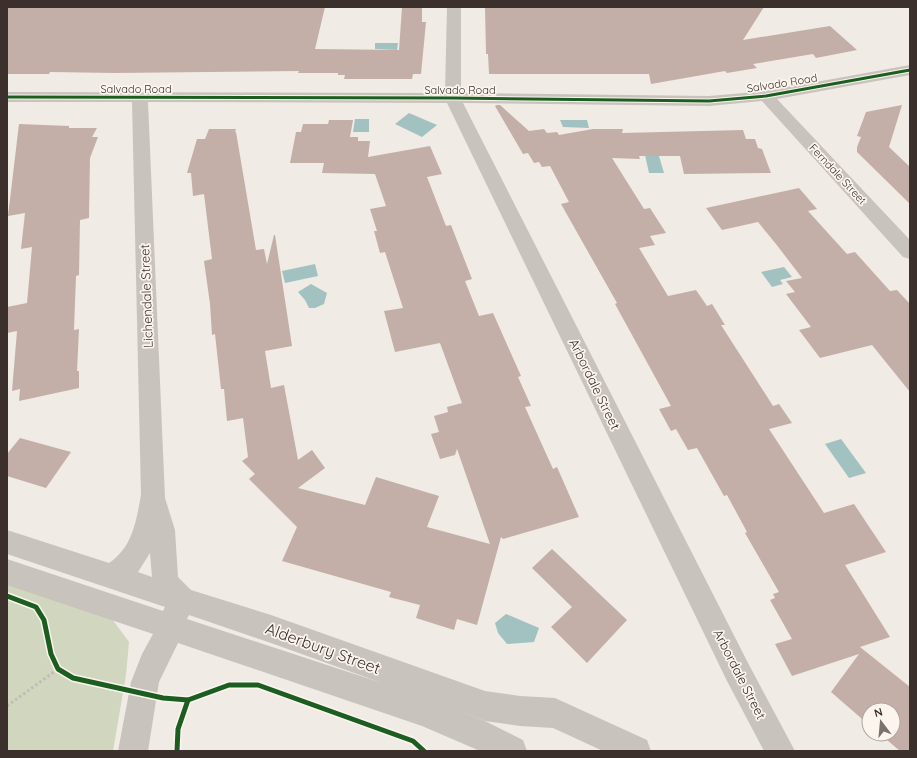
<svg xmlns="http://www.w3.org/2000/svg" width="917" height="758" font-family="Quicksand,sans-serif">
<rect width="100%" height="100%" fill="#f0ebe5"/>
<path fill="#d1d6bf" d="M7,584L112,619L129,642L126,675L113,751H7Z"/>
<g fill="#a1c2c1">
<path d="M375,43H398L397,50L375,49Z"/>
<path d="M409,113L437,125L422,137L395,124Z"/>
<path d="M355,119H369V132H353Z"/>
<path d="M560,120H587L589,128L563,127Z"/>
<path d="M645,155L659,156L664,173H649Z"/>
<path d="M315,264L318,276L285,283L282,271Z"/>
<path d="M784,267L792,277L780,280L783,284L772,287L761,272Z"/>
<path d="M311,284L327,293L324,304L315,308H309L305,300L298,292Z"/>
<path d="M841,439L866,473L849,478L825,444Z"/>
<path d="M506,614L539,628L534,642L507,644L498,633L495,623Z"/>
</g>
<g fill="#c3afa7">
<path d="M7,7H325L315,49L399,50L402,7H422V22H426L421,74H413L412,79H344L345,75H338V73H298L299,71L114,73L50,72L49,74H7Z"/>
<path d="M485,7H764L743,40L830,26L857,50L816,58L813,54L753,64L757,68L727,73L725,71L651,84L649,74H489L488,54H486Z"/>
<path d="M497,105H500L529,131L544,129L547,133L557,132L559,135L593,129H623L622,133L743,130L746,139H755L758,148L762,149L771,173L684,174L680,156H639L640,159L612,158L644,209L650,208L666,233L650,236L655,245L639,248L668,296L696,290L707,306L712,304L725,325H721L773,406L779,404L792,423L769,429L824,513L854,504L886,552L845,565L890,637L860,647L910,687V751H900L880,734H893V710H869V725L831,692L859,654L792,676L775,644L792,639L770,600L775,598L773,594L779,592L745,533L747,532L727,495L724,496L697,448L688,450L676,429L671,431L659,409L671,406L615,304L617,303L561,204L569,202L550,166L542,167L539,162L534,163L528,153L523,154L495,106Z"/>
<path d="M902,105L889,147L910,167V204L857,152V147L861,137L857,136L866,112Z"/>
<path d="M329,120H353L350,137H358V141H370L368,157L430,146L442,174L427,177L446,226L451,225L472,279L465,281L479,316L493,313L521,376L518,377L531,406L525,407L553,469L557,467L579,517L503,539L501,537L477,625L457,619L454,630L416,618L420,605L389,597L391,592L282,561L297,527L249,479L255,474L242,461L248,457L243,418L227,421L224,389H221L215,334L212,335L210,304L204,261L212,259L204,194L193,196L191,173H187L197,139H205L209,129H236L235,132H236L256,250L264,249L267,264L274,235H275L292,346L265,351L271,388L284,385L298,460L312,450L325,468L298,488L365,505L376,477L439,496L427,527L490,544L457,449L455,455L440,459L431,434L439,432L434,416L448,412L447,407L462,403L440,343L395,352L384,311L403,308L385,252L380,253L374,231H377L370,209L386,206L375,174L322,173L324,163H290L296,132H301L303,124H328Z"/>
<path d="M19,124L69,126V128H97L92,137H98L90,158L89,218L80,220L79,275L76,276L74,330L79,329L77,371H79V388L19,401L20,389L12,391L17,331L7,333V307L27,303L32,247L21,249L25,213L8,216Z"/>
<path d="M799,188L817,209L808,211L847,254L855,252L890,291L897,290L910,304V392L872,345L820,358L799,330L811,327L786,294L795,292L786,281L802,278L776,244L758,222L722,230L706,208Z"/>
<path d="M20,438L71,452L46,488L7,476V454Z"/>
<path d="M552,549L627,620L587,663L551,627L572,607L532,568Z"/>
</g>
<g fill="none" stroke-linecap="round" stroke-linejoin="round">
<path stroke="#c2bbb6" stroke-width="3" stroke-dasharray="2.5 2.5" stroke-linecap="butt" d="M7,706L58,669"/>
<path fill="#c9c3be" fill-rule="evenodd" d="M447,7H461V93L709,96L766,91L910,65V75L777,99L910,240V259L903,257L762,101L709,106L463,103L747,661L795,751H764L727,681L447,103L148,102L165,498L175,530L178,577L191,590L271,615L485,691L520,696L555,698L647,740L651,751H603L553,728L520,726L485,721L457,710L487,722L523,740L527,751H480L422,726L178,643L159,682L148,751H118L131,682L142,654L153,634L7,585V559L163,611L165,607L7,554V530L109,563C133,547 136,521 141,495L132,102H7V92L445,93ZM150,553L152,577L138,572ZM189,615L271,643L382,683L187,619Z"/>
<g stroke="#fbf5ee" stroke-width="5">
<path id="cycleway-far1" d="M7,97L453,98L709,101L766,96L910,70"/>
</g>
<g stroke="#fbf5ee" stroke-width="8">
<g id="cycleway">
<path d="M7,596L36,607L44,620L51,654L58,669L73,678L163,698L188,700L229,685H258L413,741L424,751"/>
<path d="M177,751L178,729L188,700"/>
</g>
</g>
<use href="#cycleway-far1" stroke="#1b5e20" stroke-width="3"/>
<use href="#cycleway" stroke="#1b5e20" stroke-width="5"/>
</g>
<g text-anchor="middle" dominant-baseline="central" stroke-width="3.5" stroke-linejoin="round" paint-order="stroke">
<g font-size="11" fill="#3b302b" stroke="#fbf5ee">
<text transform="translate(782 83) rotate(-9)">Salvado Road</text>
<text x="136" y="89">Salvado Road</text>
<text x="460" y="90">Salvado Road</text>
<text transform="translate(838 174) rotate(47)">Ferndale Street</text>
</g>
<g font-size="13" fill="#3b302b" stroke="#fbf5ee">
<text transform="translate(146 296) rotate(-92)">Lichendale Street</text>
<text transform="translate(595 384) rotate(64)">Arbordale Street</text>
<text transform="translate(740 674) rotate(63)">Arbordale Street</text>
</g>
<g font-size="16" fill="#3b302b" stroke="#fbf5ee">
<text transform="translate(323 648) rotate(20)">Alderbury Street</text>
</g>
</g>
<rect width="917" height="758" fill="none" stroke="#3b302b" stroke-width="16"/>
<g transform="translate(881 722) rotate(344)"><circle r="19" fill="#fbf5ee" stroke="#aea6a0"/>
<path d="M0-3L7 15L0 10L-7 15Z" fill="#7a716c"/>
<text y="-6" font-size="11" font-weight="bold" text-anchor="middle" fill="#3b302b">N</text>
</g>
</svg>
